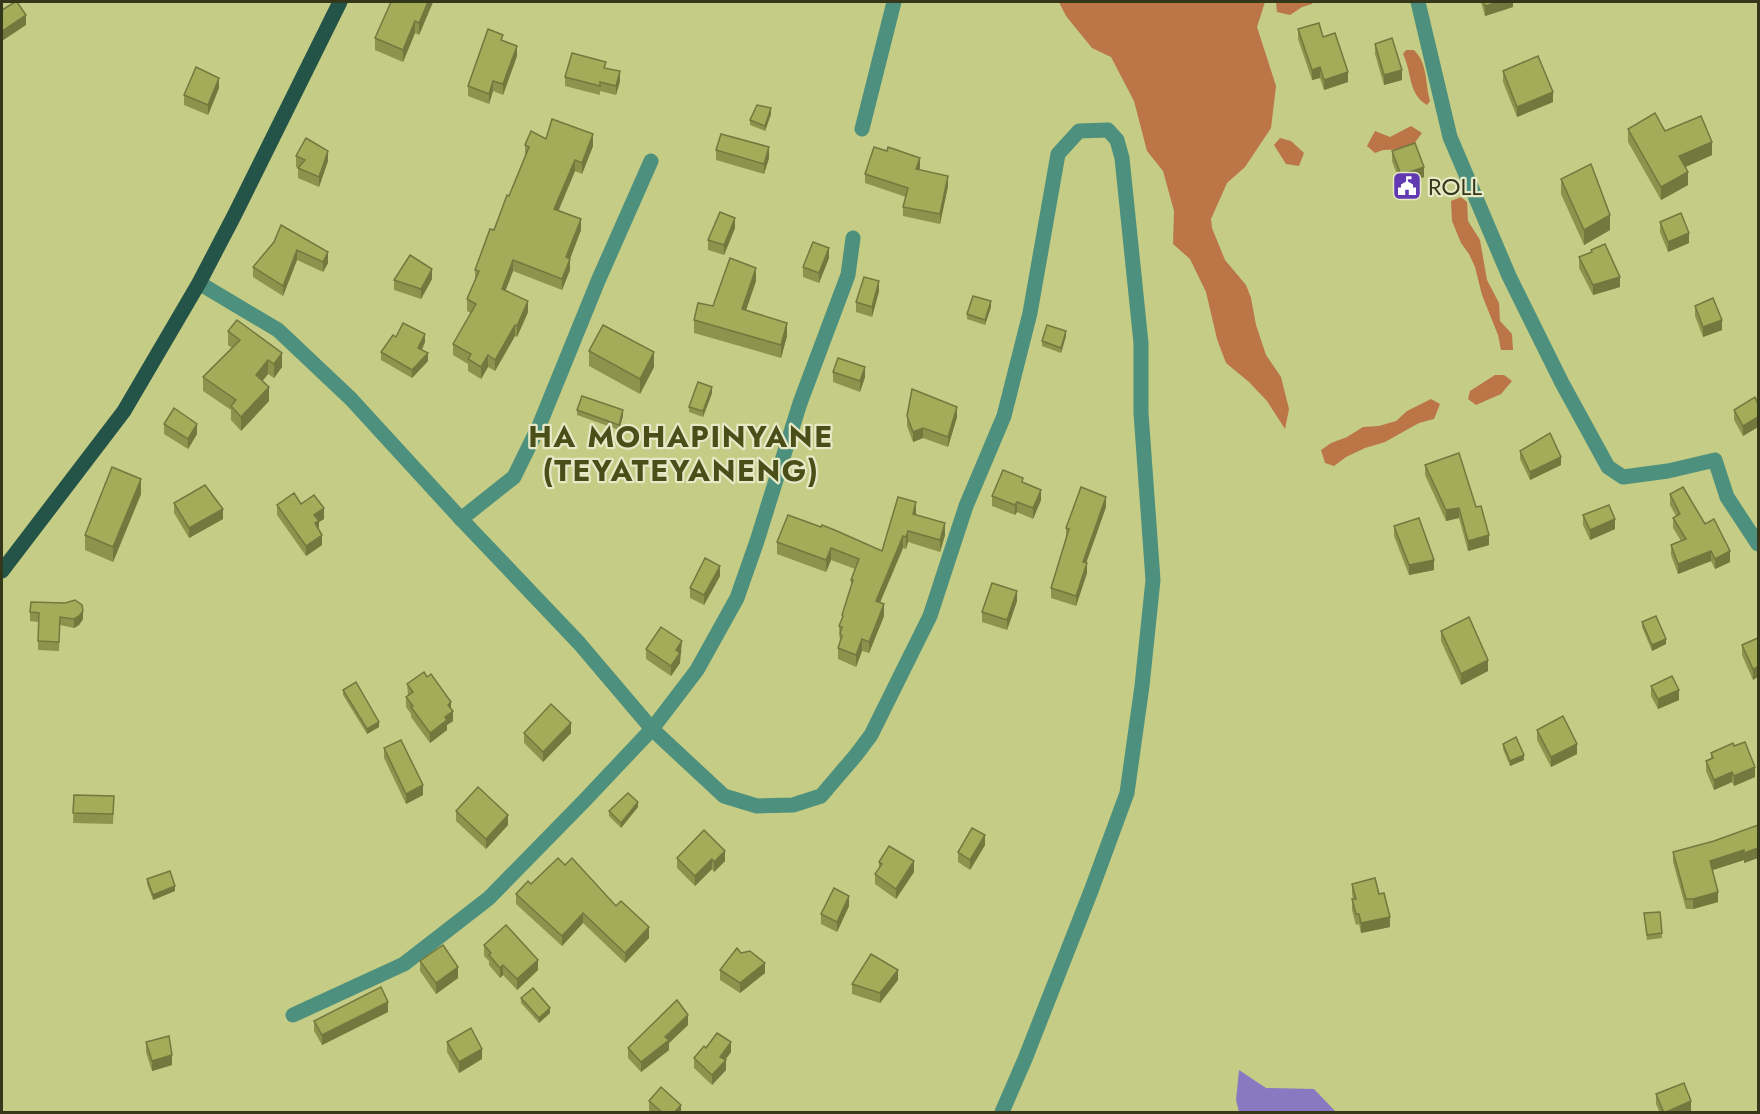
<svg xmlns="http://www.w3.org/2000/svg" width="1760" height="1114" font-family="Jost,sans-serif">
<rect width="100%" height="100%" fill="#c4cc85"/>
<g fill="#bb7547">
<path d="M1059,2H1265L1257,27L1276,86L1271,128L1245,167L1227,183L1211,219L1212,228L1225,260L1246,285L1251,298L1256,325L1266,355L1281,377L1289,409L1285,429L1267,401L1249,382L1226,363L1217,339L1206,292L1190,259L1173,244L1174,211L1163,171L1147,151L1134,101L1111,57L1092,48L1066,16Z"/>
<path d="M1276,2H1313L1312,4L1302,7L1290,15L1277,12Z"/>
<path d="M1406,50H1414C1428,64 1425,83 1430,101L1427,105C1408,94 1412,72 1403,54Z"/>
<path d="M1411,126L1422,133L1410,149L1383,150L1375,153L1367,146L1375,131L1390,137Z"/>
<path d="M1280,138L1291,141L1304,153L1299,166L1286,164L1274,145Z"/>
<path d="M1461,197L1467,202L1468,221L1480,240L1487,280L1499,303L1500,321L1512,334L1513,350H1501L1498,335L1482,295L1475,267L1469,254L1461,243L1452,221L1451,201Z"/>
<path d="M1495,375H1504L1512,381L1501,394L1476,405L1468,399L1470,391Z"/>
<path d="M1431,399L1440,404L1434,419L1419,423L1385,442L1365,448L1346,457L1334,466L1325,463L1321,450L1331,443L1347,437L1363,427L1379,426L1396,421L1407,411Z"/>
</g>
<path fill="#8979c0" d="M1239,1070L1266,1088L1314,1089L1336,1112H1239L1236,1100Z"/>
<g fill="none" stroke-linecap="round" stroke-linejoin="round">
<g stroke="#4d907d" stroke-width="15">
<path d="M1418,2L1450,137L1509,276L1562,383L1608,467L1623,477L1668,471L1715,460L1727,497L1758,544"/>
<path d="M862,129L894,2"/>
<path d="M199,283L278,330L351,399L461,519L579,643L652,729L724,796L757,806L793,805L821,796L856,755L871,735L930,616L966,506L1004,416L1030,313L1058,154L1079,131L1108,130L1117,140L1122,158L1141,343V413L1153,580L1142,686L1127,793L1091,891L1025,1059L1002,1112"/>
<path d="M461,519L514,477L539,426L598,281L651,161"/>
<path d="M293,1015L404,964L489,898L584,801L652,729L697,670L737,598L757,541L800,403L848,275L853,238"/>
</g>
<path stroke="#245447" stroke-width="15" d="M2,571L124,411L199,283L235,214L340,2"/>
</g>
<g fill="#8d934d">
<path d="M433,2L419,35L415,33L403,62L375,50V38Z"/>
<path d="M1481,2H1513V7L1485,16Z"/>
<path d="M1298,29L1323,37L1348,82L1324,90L1320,78L1312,80L1298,39Z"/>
<path d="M1375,44L1402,80L1384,85L1375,54Z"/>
<path d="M517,56L503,95L493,91L489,104L468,96V86Z"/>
<path d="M606,68L620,81L616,95L600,91V95L565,86V77Z"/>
<path d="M1503,71L1553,102L1517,117L1503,82Z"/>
<path d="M219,88L208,115L184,105V95Z"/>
<path d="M771,114L765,131L750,125V120Z"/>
<path d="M1628,129L1665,131L1712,155L1685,167L1688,185L1661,200L1628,142Z"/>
<path d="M546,139L593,146L582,174L575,171L559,210L581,230L570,259V270L562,290L513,271L505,291L528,312L517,337L515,336L495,371L488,367L481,379L468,371V364L453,355V344L471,313L467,311V299L475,281V270L509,196L525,156V145Z"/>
<path d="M716,150L769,158L764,174L716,160Z"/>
<path d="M1392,151L1424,177L1401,185L1392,161Z"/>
<path d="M296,156L328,161L319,187L298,178V168L296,167Z"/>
<path d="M920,168L919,170L948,186L940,224L903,216V207L906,197L865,183V174Z"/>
<path d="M1561,179L1610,230L1584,245L1561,194Z"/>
<path d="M1660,222L1689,243L1668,252L1660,232Z"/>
<path d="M281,225L328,263L323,272L297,260L283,296L253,277V267L274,242Z"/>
<path d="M735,228L724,255L708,250V240Z"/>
<path d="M1591,250L1620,287L1593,295L1579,268V257L1591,253Z"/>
<path d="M829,258L819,283L803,277V267Z"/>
<path d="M432,279L421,299L394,290V280Z"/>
<path d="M756,281L746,310L787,336L781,358L694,333V320L713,306Z"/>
<path d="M879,291L872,317L856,312V302Z"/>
<path d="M1695,306L1722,330L1703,337L1695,316Z"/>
<path d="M991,307L985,325L967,319V314Z"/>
<path d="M228,331L282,367L274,378L268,374L262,381L269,401L241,431L231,420V410L203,391V377L232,348L228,345Z"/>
<path d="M1066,336L1061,353L1042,346V341Z"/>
<path d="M396,337L425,342L422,350L428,361L412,378L381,360V352Z"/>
<path d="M589,351L654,367L640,394L589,366Z"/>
<path d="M833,372L865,377L860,392L833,382Z"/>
<path d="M712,393L703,417L689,412V407Z"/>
<path d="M1758,404V427L1743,436L1734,420V410Z"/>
<path d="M577,410L623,416L619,430L577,415Z"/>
<path d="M907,416L957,417L948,447L923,438L913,442L907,426Z"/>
<path d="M164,424L197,434L188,449L164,434Z"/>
<path d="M1520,451L1561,465L1530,480L1520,459Z"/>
<path d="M1425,465L1476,507L1489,545L1468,551L1459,518L1446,521L1425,475Z"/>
<path d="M1023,482L1041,500L1033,519L1017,512L1015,515L992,506V496Z"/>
<path d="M141,494L113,562L85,550V535Z"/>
<path d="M1670,494L1705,524L1730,562L1715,569L1711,561L1678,574L1671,555V545L1681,541L1673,528V518L1676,516L1670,505Z"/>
<path d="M174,503L223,519L189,538L174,513Z"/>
<path d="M301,504L324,519L319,522V529L322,545L306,556L277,515V505Z"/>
<path d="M1106,507L1086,563L1087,573L1076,606L1051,598V588L1066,538V528Z"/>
<path d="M916,514L945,535L940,552L908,542L906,549L903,548L880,602L884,616L869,653L862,651L856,667L838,659V648L840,643L839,626L842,621V615L851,586V580L855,569L831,560L826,572L777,554V542L882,551Z"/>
<path d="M1583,515L1615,529L1590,540L1583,525Z"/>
<path d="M1394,526L1434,570L1409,575L1394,536Z"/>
<path d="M720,576L704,605L690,598V588Z"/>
<path d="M1017,601L1007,630L982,622V612Z"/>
<path d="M30,612L83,619L79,625L74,628L60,625L59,651L38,650V622L30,621Z"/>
<path d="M1642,622L1666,644L1652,651L1642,627Z"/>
<path d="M1441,631L1488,671L1461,685L1441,641Z"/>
<path d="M1758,638L1753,680L1742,655V645Z"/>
<path d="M646,649L682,651L680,654V663L671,676L646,659Z"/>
<path d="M407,684L451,709L453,721L447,725V730L430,743L411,717V714L406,707V697L408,695Z"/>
<path d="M1651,686L1679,700L1658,709L1651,696Z"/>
<path d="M343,690L379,727L367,734L343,695Z"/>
<path d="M1537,730L1577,754L1551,767L1537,740Z"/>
<path d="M524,733H571L543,762L524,743Z"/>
<path d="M1503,744L1524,760L1510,766L1503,749Z"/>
<path d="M384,748L423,795L406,804L384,758Z"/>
<path d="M1711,753L1755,777L1734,786L1732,782L1714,790L1706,771V761L1711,759Z"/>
<path d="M74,795L114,796L113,824L73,823Z"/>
<path d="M638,807L621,828L609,816V811Z"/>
<path d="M456,811L508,825L486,849L456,821Z"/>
<path d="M1758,825V858L1744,863V860L1712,870L1718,902L1693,909H1686L1673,862V852L1714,841Z"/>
<path d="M704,830L725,861L714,872L712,869L695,886L677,868V858Z"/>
<path d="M985,845L970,870L958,862V852Z"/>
<path d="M879,862L914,872L896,899L875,884V874L879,868Z"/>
<path d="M565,865L616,906L649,938L625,963L583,923L562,946L516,904V894L531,884Z"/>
<path d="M147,879L175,891L153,900L147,884Z"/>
<path d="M1352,884L1379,894L1390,927L1361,933L1359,924L1356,925L1352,910V899H1353L1352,894Z"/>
<path d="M849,906L837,932L821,924V914Z"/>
<path d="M1644,913L1662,933V938L1647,940Z"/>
<path d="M484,945L538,970L517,990L503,975L500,978L489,965V961L484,956Z"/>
<path d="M741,953L765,973L740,993L720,980V970Z"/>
<path d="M420,961L458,978L436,994L420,971Z"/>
<path d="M898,980L880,1003L852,994V984Z"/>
<path d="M521,998L550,1013L539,1023L521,1003Z"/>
<path d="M388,1012L322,1045L314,1031V1021Z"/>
<path d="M688,1025L669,1043V1050L641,1072L628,1058V1048Z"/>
<path d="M146,1042L172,1065L152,1071L146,1052Z"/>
<path d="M447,1042L482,1059L459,1073L447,1052Z"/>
<path d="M706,1048L731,1052L725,1060L726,1070L712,1085L694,1068V1058Z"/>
<path d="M1656,1094L1691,1111L1689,1113H1660L1656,1104Z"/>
<path d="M649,1101L681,1113H652L649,1111Z"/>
</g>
<g fill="#73783e">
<path d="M428,2H433L419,35V23Z"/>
<path d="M1499,2H1513V7L1485,16V6Z"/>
<path d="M26,15V25L2,41V31Z"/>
<path d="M415,21V33L403,62V50Z"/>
<path d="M517,46V56L503,95V84Z"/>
<path d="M1320,67V78L1312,80V70Z"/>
<path d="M1402,70V80L1384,85V75Z"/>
<path d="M620,71V81L616,95V86Z"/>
<path d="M1348,72V82L1324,90V80Z"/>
<path d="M219,78V88L208,115V105Z"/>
<path d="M493,81V91L489,104V94Z"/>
<path d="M1553,92V102L1517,117V107Z"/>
<path d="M771,108V114L765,131V126Z"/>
<path d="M593,134V146L582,174V163Z"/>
<path d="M1712,142V155L1679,170V156Z"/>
<path d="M769,147V158L764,174V164Z"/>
<path d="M328,151V161L319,187V177Z"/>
<path d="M920,158V168L916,179V169Z"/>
<path d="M575,160V171L554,220V209Z"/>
<path d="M1424,167V177L1401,185V175Z"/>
<path d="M1688,172V185L1661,200V187Z"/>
<path d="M948,176V186L940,224V214Z"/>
<path d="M1610,215V230L1584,245V230Z"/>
<path d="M735,218V228L724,255V245Z"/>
<path d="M581,219V230L566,269V257Z"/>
<path d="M1689,233V243L1668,252V242Z"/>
<path d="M829,248V258L819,283V273Z"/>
<path d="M297,250V260L283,296V286Z"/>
<path d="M328,252V263L323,272V262Z"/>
<path d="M570,259V270L562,290V279Z"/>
<path d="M513,260V271L502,300V289Z"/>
<path d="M756,268V281L742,322V309Z"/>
<path d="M432,269V279L421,299V289Z"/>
<path d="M1620,277V287L1593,295V285Z"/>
<path d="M879,281V291L872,317V307Z"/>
<path d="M528,301V312L517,337V326Z"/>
<path d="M991,301V307L985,325V320Z"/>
<path d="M1722,320V330L1703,337V327Z"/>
<path d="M787,323V336L781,358V345Z"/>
<path d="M515,325V336L495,371V360Z"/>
<path d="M1066,331V336L1061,353V348Z"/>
<path d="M425,334V342L418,357V348Z"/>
<path d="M654,352V367L640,394V379Z"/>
<path d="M282,353V367L274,378V364Z"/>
<path d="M428,353V361L412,378V370Z"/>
<path d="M488,355V367L481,379V367Z"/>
<path d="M268,360V374L256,389V375Z"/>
<path d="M865,367V377L860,392V381Z"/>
<path d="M269,387V401L241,431V417Z"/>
<path d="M712,387V393L703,417V411Z"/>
<path d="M957,407V417L948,447V437Z"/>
<path d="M623,410V416L619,430V425Z"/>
<path d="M1758,417V427L1743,436V426Z"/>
<path d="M197,424V434L188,449V439Z"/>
<path d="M923,428V438L913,442V432Z"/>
<path d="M1561,457V465L1530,480V472Z"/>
<path d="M141,479V494L113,562V547Z"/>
<path d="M1041,490V500L1033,519V508Z"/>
<path d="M1106,497V507L1083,572V562Z"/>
<path d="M916,502V514L913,525V514Z"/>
<path d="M1017,502V512L1015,515V505Z"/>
<path d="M324,508V519L319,522V531L315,533L314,515Z"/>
<path d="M1459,508V518L1446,521V510Z"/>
<path d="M223,509V519L189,538V528Z"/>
<path d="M1615,519V529L1590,540V530Z"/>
<path d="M945,523V535L940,552V540Z"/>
<path d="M908,531V542L906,549V537Z"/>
<path d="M322,535V545L306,556V546Z"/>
<path d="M1489,535V545L1468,551V541Z"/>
<path d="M903,536V548L876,612V601Z"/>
<path d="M831,548V560L826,572V560Z"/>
<path d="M1711,551V561L1678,574V564Z"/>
<path d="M1730,551V562L1715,569V559Z"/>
<path d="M1434,560V570L1409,575V565Z"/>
<path d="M1087,563V573L1076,606V596Z"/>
<path d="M720,566V576L704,605V595Z"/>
<path d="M1017,591V601L1007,630V620Z"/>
<path d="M884,604V616L869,653V642Z"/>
<path d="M83,611V619L79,625L74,628V619Z"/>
<path d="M862,639V651L856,667V655Z"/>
<path d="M1666,639V644L1652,651V645Z"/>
<path d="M682,641L680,663L671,676V666L676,650Z"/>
<path d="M1488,660V671L1461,685V674Z"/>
<path d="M1758,667V677L1753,680V669Z"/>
<path d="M1679,690V700L1658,709V699Z"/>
<path d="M451,702V712L453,711V721L447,725V730L430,743V733L445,717L448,705Z"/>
<path d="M379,722V727L367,734V729Z"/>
<path d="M571,723V733L543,762V752Z"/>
<path d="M1577,744V754L1551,767V757Z"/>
<path d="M1524,755V760L1510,766V761Z"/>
<path d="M1755,767V777L1734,786V776Z"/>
<path d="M1732,772V782L1714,790V780Z"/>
<path d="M423,785V795L406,804V794Z"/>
<path d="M638,802V807L621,828V823Z"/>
<path d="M508,815V825L486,849V839Z"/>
<path d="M985,835V845L970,870V860Z"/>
<path d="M1758,848V858L1744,863V853Z"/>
<path d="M1744,850V860L1710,871V861Z"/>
<path d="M725,851V861L714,872V862Z"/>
<path d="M712,859V869L695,886V876Z"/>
<path d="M914,861V872L896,899V889Z"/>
<path d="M175,886V891L153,900V895Z"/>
<path d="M1718,892V902L1693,909V899Z"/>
<path d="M849,896V906L837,932V922Z"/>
<path d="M583,913V923L562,946V936Z"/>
<path d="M1390,917V927L1361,933V923Z"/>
<path d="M649,927V938L625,963V953Z"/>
<path d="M538,960V970L517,990V979Z"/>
<path d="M765,963V973L740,993V983Z"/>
<path d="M503,965V975L500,978V968Z"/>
<path d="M458,967V978L436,994V983Z"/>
<path d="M898,970V980L880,1003V993Z"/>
<path d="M388,1002V1012L322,1045V1035Z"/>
<path d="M550,1008V1013L539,1023V1018Z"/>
<path d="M688,1015V1025L669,1043V1050L641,1072V1062L665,1037Z"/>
<path d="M731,1042V1052L720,1067L726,1060V1070L712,1085V1075L720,1057Z"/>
<path d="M482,1049V1059L459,1073V1062Z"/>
<path d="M172,1055V1065L152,1071V1061Z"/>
<path d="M1691,1101V1111L1689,1113H1664Z"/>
<path d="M681,1105V1113H674Z"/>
</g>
<g fill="#a4ab59" stroke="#73783e" stroke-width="1.5">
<path d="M15,2H17L26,15L2,31V10Z"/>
<path d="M391,2H428L419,23L415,21L403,50L375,38Z"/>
<path d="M1484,2H1499L1485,6Z"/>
<path d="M1319,23L1323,37L1335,33L1348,72L1324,80L1320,67L1312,70L1298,29Z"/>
<path d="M488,29L503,35L501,40L517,46L503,84L493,81L489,94L468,86Z"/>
<path d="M1392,38L1402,70L1384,75L1375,44Z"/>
<path d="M572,53L606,62L604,68L620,71L616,86L600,82V86L565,77Z"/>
<path d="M1538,56L1553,92L1517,107L1503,71Z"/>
<path d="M196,67L219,78L208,105L184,95Z"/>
<path d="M757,105L771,108L765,126L750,120Z"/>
<path d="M1655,113L1665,131L1701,116L1712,142L1679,156L1688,172L1661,187L1628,129Z"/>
<path d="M552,119L593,134L582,163L575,160L554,209L581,219L566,257L570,259L562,279L513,260L502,289L528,301L517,326L515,325L495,360L488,355L481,367L468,359L471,354L453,344L476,304L467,299L479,271L475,270L490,229L494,230L507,195L509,196L529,147L525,145L531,131L546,139Z"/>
<path d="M721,134L769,147L764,164L716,150Z"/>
<path d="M306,138L328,151L319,177L298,168L305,160L296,156Z"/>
<path d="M1415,143L1424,167L1401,175L1392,151Z"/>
<path d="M874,147L887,151L888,147L920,158L916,169L948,176L940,214L903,207L908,188L865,174Z"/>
<path d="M1591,164L1610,215L1584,230L1561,179Z"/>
<path d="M720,212L735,218L724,245L708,240Z"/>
<path d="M1681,213L1689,233L1668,242L1660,222Z"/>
<path d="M281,225L328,252L323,262L297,250L283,286L253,267L274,242Z"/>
<path d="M813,242L829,248L819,273L803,267Z"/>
<path d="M1605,244L1620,277L1593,285L1579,257L1592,252L1591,250Z"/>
<path d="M410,255L432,269L421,289L394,280Z"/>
<path d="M730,258L756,268L742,309L787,323L781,345L694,320L698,303L713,306Z"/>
<path d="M864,277L879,281L872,307L856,302Z"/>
<path d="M973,296L991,301L985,320L967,314Z"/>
<path d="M1713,298L1722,320L1703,327L1695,306Z"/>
<path d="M237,320L282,353L274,364L268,360L256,375L269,387L241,417L231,406L236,400L203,377L240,340L228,331Z"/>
<path d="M403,323L425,334L418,348L428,353L412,370L381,352L393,335L396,337Z"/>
<path d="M603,325L654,352L640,379L589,351Z"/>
<path d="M1047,325L1066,331L1061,348L1042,341Z"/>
<path d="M838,358L865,367L860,381L833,372Z"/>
<path d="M698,382L712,387L703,411L689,407Z"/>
<path d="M912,389L957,407L948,437L923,428L913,432L907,416Z"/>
<path d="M582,396L623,410L619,425L577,410Z"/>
<path d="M1755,397L1758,404V417L1743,426L1734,410Z"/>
<path d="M174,408L197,424L188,439L164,424Z"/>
<path d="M1550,433L1561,457L1530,472L1520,451Z"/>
<path d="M1459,453L1476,507L1481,506L1489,535L1468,541L1459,508L1446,510L1425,465Z"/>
<path d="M112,467L141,479L113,547L85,535Z"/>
<path d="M1003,470L1023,478L1022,482L1041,490L1033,508L1017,502L1015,505L992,496Z"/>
<path d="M205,485L223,509L189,528L174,503Z"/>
<path d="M1081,487L1106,497L1083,562L1087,563L1076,596L1051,588L1069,529L1066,528Z"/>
<path d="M1683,487L1705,524L1714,519L1730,551L1715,559L1711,551L1678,564L1671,545L1686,539L1673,518L1680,514L1670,494Z"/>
<path d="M294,493L301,504L314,495L324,508L314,515L319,521L315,523L322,535L306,546L277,505Z"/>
<path d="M898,497L916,502L913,514L945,523L940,540L908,531L906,537L903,536L876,601L884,604L869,642L862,639L856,655L838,648L842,636L840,634L842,627L839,626L843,616L842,615L853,580H851L859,559L831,548L826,560L777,542L788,515L821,527L822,525L837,531L882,551Z"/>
<path d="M1609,505L1615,519L1590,530L1583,515Z"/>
<path d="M1419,518L1434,560L1409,565L1394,526Z"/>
<path d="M705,558L720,566L704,595L690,588Z"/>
<path d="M992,583L1017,591L1007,620L982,612Z"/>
<path d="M75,600L82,605L83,611L79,616L74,619L60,617L59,642L38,641L39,613L30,612L31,602L65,603Z"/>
<path d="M1656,616L1666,639L1652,645L1642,622Z"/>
<path d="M1469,617L1488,660L1461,674L1441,631Z"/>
<path d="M661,627L682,641L676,650L680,653L671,666L646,649Z"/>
<path d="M1758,638V667L1753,669L1742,645Z"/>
<path d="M424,672L427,677L431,674L451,702L448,705L453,711L445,717L447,720L430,733L411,707L413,706L406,697L413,692L407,684Z"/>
<path d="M1672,676L1679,690L1658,699L1651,686Z"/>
<path d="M356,682L379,722L367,729L343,690Z"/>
<path d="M551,704L571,723L543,752L524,733Z"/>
<path d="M1563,716L1577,744L1551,757L1537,730Z"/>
<path d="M1516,737L1524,755L1510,761L1503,744Z"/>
<path d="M401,740L423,785L406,794L384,748Z"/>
<path d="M1745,742L1755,767L1734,776L1732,772L1714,780L1706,761L1713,758L1711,753L1733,743L1734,746Z"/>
<path d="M478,787L508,815L486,839L456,811Z"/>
<path d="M628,793L638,802L621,823L609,811Z"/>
<path d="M74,795L114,796L113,814L73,813Z"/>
<path d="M1758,825V848L1744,853V850L1710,861L1718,892L1693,899H1686L1673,852L1714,841Z"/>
<path d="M972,828L985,835L970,860L958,852Z"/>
<path d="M704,830L725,851L714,862L712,859L695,876L677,858Z"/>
<path d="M889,846L914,861L896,889L875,874L882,864L879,862Z"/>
<path d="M558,858L565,865L572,858L616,906L621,901L649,927L625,953L583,913L562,936L516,894L528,881L531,884Z"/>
<path d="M170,871L175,886L153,895L147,879Z"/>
<path d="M1375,878L1379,894L1384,893L1390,917L1361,923L1359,914H1356L1352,899H1356L1352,884Z"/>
<path d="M834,888L849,896L837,922L821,914Z"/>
<path d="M1660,912L1662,933L1647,935L1644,913Z"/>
<path d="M506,925L538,960L517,979L503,965L500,968L489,955L491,953L484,945Z"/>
<path d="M443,945L458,967L436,983L420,961Z"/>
<path d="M737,948L741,953L750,951L765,963L740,983L720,970Z"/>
<path d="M871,954L898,970L880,993L852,984Z"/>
<path d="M381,987L388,1002L322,1035L314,1021Z"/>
<path d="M533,988L550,1008L539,1018L521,998Z"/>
<path d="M677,1000L688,1015L665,1037L669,1040L641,1062L628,1048Z"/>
<path d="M471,1028L482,1049L459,1062L447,1042Z"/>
<path d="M717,1033L731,1042L720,1057L726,1060L712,1075L694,1058L704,1046L706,1048Z"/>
<path d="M169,1036L172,1055L152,1061L146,1042Z"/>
<path d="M1684,1083L1691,1101L1664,1113L1656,1094Z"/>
<path d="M661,1087L681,1105L674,1113H663L649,1101Z"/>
</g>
<defs>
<g id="civic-square" transform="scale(1.5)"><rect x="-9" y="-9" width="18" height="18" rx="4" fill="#6139b1" stroke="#e5e9c6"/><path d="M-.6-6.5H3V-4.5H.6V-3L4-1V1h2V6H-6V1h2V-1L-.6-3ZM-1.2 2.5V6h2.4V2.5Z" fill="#fff"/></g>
</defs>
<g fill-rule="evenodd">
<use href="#civic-square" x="1407" y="186"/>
</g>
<g text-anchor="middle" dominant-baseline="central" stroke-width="4.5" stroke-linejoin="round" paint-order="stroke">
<g font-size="24" fill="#34371a" stroke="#e5e9c6" text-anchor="start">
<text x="1428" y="186">ROLL</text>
</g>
<g font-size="30" font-weight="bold" letter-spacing="1.5" fill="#4a4e19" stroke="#e5e9c6">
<text x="681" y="436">HA MOHAPINYANE<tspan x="681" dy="34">(TEYATEYANENG)</tspan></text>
</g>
</g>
<rect width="1760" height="1114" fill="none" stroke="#34371a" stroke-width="6"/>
</svg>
